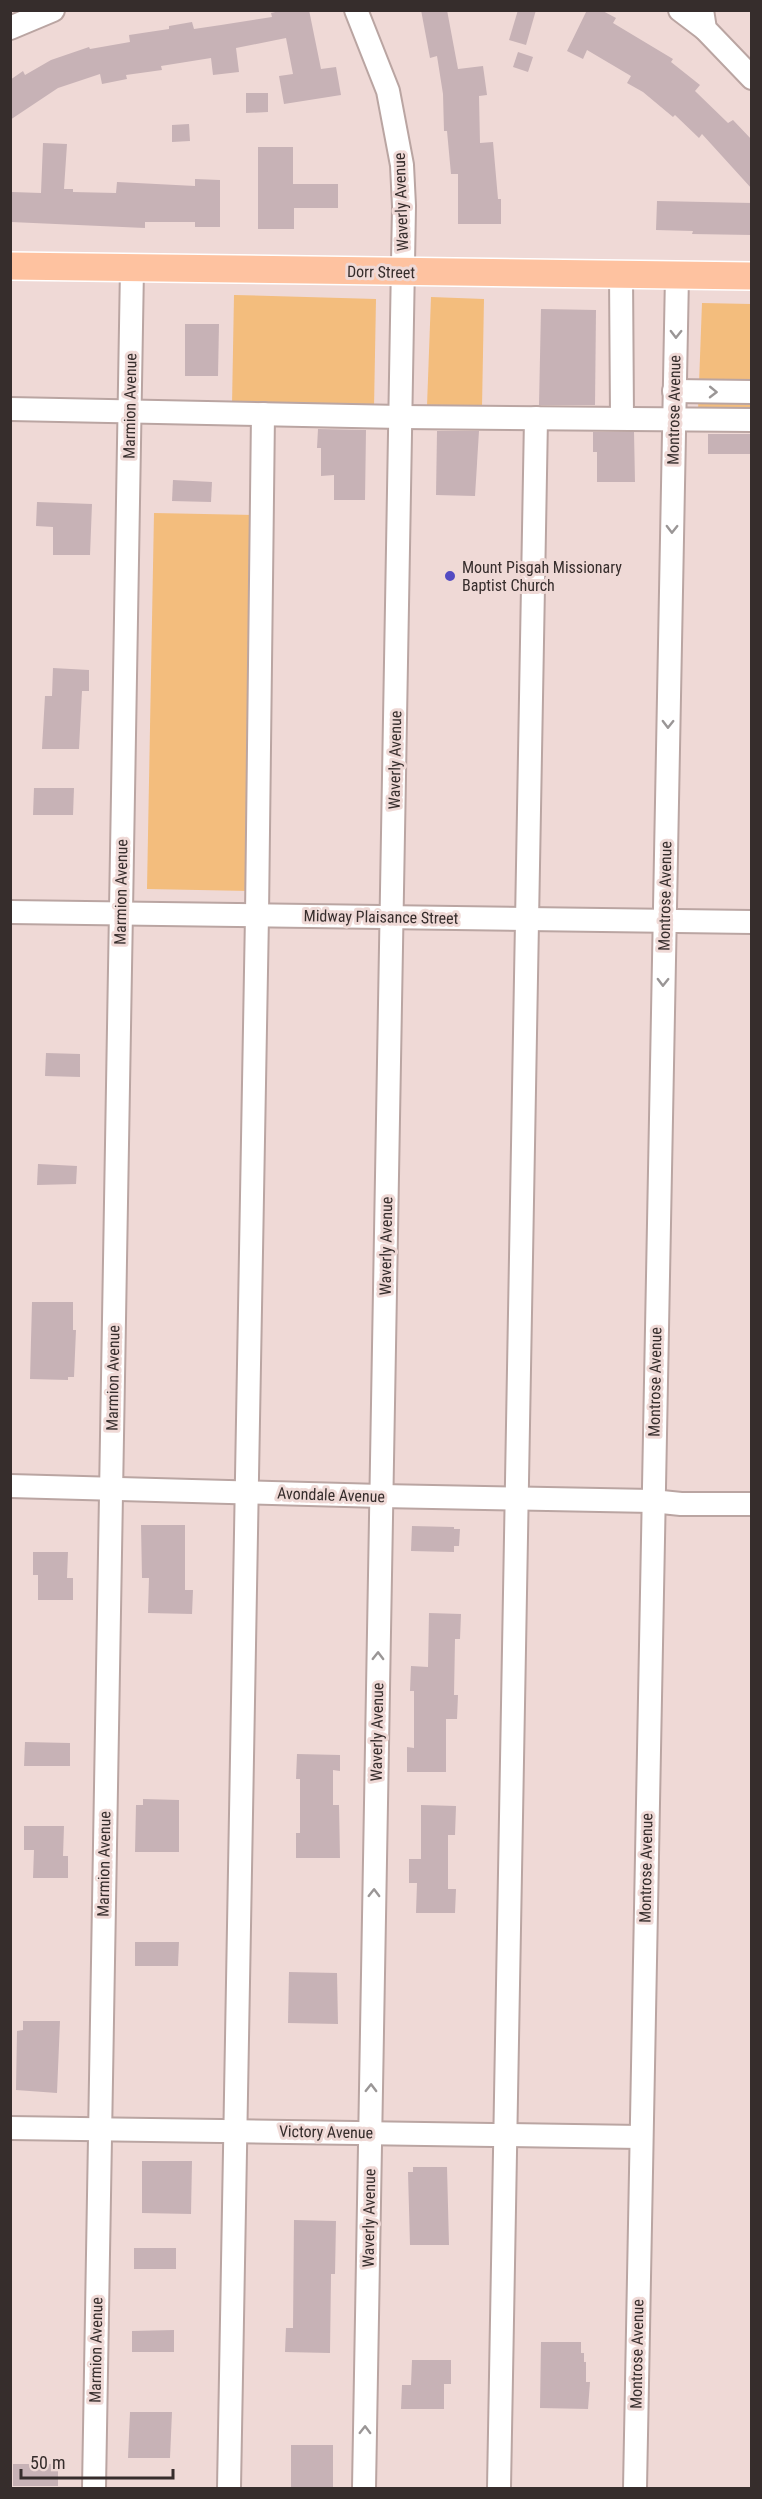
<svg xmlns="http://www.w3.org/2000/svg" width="762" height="2499" font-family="'Roboto Condensed',sans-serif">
<rect width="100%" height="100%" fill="#efd9d6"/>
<g fill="#f3bd7d">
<path d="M234,295L376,299L374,408L232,405Z"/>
<path d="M431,297L484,299L482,407L427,406Z"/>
<path d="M702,303L751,304V412L698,411Z"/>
<path d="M154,513L254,515L250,891L147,889Z"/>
</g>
<g fill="#c7b2b6">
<path d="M284,10H309L321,69L336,67L341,95L284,104L279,76L293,74L286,38L236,48L239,72L213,75L211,58L161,66L162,70L126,75L127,79L102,84L100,74L58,88L10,120V80L23,71L25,75L51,60L89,47L90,49L130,42L129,35L169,29V26L192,22L194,29L221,25L272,17L271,13Z"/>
<path d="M421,10H447L458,69L483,66L487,95L479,96L480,143L493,142L498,199H501V224H458V174H451L447,131H444L443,94L437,56L430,58Z"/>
<path d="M518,10H536L526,45L509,40Z"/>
<path d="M587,10H601L616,18L613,23L673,59L671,62L700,85L695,91L728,123L733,120L752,140V189L702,134L699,138L675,115L673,117L643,92L627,83L631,76L587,50L583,59L567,51Z"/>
<path d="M518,52L533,57L528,72L513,67Z"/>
<path d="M246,93H268V112L246,113Z"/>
<path d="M189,124L190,141L172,142V125Z"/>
<path d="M43,143L67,144L64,189H73V192L116,193L117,182L195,186V179L220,180V227H195V222H145V228L11,222L12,192L41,193Z"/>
<path d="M258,147H293V184H338V208H294V229H258Z"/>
<path d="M657,201L752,203V235L692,234L693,231L656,230Z"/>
<path d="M541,309L596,310L595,405H539Z"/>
<path d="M185,324H219L218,376H185Z"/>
<path d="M318,429L366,430L365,500H334V475L321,476V448H317Z"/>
<path d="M437,431H479L475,496L436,495Z"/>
<path d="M593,432H634L635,482H597V452H593Z"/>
<rect x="708" y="434" width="44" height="20"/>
<path d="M173,480L212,482L211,502L172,501Z"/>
<path d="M37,502L92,504L90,555H53V527L36,526Z"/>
<path d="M53,668L89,670V691H82L79,749H42L45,696H52Z"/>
<path d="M34,788H74L73,815H33Z"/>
<path d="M46,1053L80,1054V1077L45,1076Z"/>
<path d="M38,1164L77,1166L76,1184L37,1185Z"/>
<path d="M32,1302H73V1330H76L74,1377H68V1380L30,1379Z"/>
<path d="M141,1525H185V1590H193L192,1614L148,1613L149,1578H142Z"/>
<path d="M412,1526L454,1527V1529H460L459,1546H454V1552L411,1551Z"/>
<path d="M33,1552H68L67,1578H73V1600H38V1575H33Z"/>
<path d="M429,1613L461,1614L460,1639H455L454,1695H458L457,1719H446V1772H407V1747L414,1748V1691H410L411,1666L428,1667Z"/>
<path d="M25,1742L70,1743V1766H24Z"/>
<path d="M297,1754L340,1755V1771L333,1770V1805H339L340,1858H296V1833H300V1779H296Z"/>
<path d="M143,1799L179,1800V1852H135L136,1805H143Z"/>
<path d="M421,1805L456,1806L455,1835H448V1889H456L455,1913H416L417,1883H409V1859H421Z"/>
<path d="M24,1826H64L63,1856H68V1878H33L34,1850H24Z"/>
<path d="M135,1942H179L178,1966H135Z"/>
<path d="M289,1972L337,1973L338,2024L288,2023Z"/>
<path d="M23,2021H60L57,2093L16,2090L17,2031L23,2030Z"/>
<path d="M142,2161H192L191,2214L142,2213Z"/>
<path d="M413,2167H447L449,2245H410L408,2172H413Z"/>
<path d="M294,2220L336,2221L335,2274H331L330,2353L285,2352L286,2328H293Z"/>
<rect x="134" y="2248" width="42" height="21"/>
<path d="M174,2330V2352H132V2331Z"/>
<path d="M541,2342H581V2353H584V2362H586V2382H590L588,2409L540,2408Z"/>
<path d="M412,2360H451V2384H444V2409H401L402,2385H411Z"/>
<path d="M130,2412H172L170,2458H128Z"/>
<rect x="291" y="2445" width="42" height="43"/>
<rect x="13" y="2464" width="45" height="22"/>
</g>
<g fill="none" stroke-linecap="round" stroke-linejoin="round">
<g stroke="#baa5a2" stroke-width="26">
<g id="minor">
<path d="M356,10L388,91L402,165L404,206L364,2488"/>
<path d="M680,10L705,29"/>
<path d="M702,10L705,29L752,78"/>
<path d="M10,28L53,10"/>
<path d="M621,274L622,418"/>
<path d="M674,391L752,392"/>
<path d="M10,409L401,417L752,420"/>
<path d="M10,912L752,922"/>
<path d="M10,1486L381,1496L652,1501L681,1504H752"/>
<path d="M10,2128L641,2137"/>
<path d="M94,2488L132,268"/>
<path d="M229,2488L257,915L263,414"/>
<path d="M499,2488L536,418"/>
<path d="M635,2488L677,275"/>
</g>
</g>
<g stroke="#fff" stroke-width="30">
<path id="major" d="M10,266L752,276"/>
</g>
<use href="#minor" stroke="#fff" stroke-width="22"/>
<use href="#major" stroke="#fec2a0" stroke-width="27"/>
</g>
<defs><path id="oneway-chevron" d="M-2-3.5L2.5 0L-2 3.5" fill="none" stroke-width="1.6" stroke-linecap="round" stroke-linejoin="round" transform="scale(1.5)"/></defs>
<g stroke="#9a9696">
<use href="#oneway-chevron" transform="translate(676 334) rotate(91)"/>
<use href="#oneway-chevron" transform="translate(713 392) rotate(1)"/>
<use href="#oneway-chevron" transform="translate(672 529) rotate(91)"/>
<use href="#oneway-chevron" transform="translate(668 724) rotate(91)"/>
<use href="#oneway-chevron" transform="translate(663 982) rotate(91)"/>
<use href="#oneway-chevron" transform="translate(378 1656) rotate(-89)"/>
<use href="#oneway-chevron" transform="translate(374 1893) rotate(-89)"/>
<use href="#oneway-chevron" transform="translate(371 2088) rotate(-89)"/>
<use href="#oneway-chevron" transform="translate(365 2430) rotate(-89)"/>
</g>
<circle fill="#534bc2" stroke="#efd9d6" stroke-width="2" cx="450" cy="576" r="6"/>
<g text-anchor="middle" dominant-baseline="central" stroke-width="6" stroke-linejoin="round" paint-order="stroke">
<g font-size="16" fill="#362d2c" stroke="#efd9d6">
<text transform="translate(401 202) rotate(-92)">Waverly Avenue</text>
<text transform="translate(381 272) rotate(1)">Dorr Street</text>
<text transform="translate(130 406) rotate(-89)">Marmion Avenue</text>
<text transform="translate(674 410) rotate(-89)">Montrose Avenue</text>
<text transform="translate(395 760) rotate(-89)">Waverly Avenue</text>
<text transform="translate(121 892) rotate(-89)">Marmion Avenue</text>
<text transform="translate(665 896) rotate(-89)">Montrose Avenue</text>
<text transform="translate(381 917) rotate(1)">Midway Plaisance Street</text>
<text transform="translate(386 1246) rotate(-89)">Waverly Avenue</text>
<text transform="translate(113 1378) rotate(-89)">Marmion Avenue</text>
<text transform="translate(655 1382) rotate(-89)">Montrose Avenue</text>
<text transform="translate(331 1495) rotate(2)">Avondale Avenue</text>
<text transform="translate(377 1732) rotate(-89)">Waverly Avenue</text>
<text transform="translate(104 1864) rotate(-89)">Marmion Avenue</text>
<text transform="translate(646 1868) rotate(-89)">Montrose Avenue</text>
<text transform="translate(326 2132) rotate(1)">Victory Avenue</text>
<text transform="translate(369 2218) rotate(-89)">Waverly Avenue</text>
<text transform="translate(96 2350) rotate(-89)">Marmion Avenue</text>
<text transform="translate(637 2354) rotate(-89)">Montrose Avenue</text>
</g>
<g font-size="16" fill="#362d2c" stroke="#efd9d6" text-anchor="start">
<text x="462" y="567">Mount Pisgah Missionary<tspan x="462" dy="18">Baptist Church</tspan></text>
</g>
</g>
<rect width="762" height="2499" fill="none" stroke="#362d2c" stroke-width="24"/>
<path d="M21 2469v9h152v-9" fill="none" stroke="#362d2c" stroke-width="3"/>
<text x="30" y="2469" font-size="18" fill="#362d2c" stroke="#efd9d6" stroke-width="4.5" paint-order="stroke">50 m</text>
</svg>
